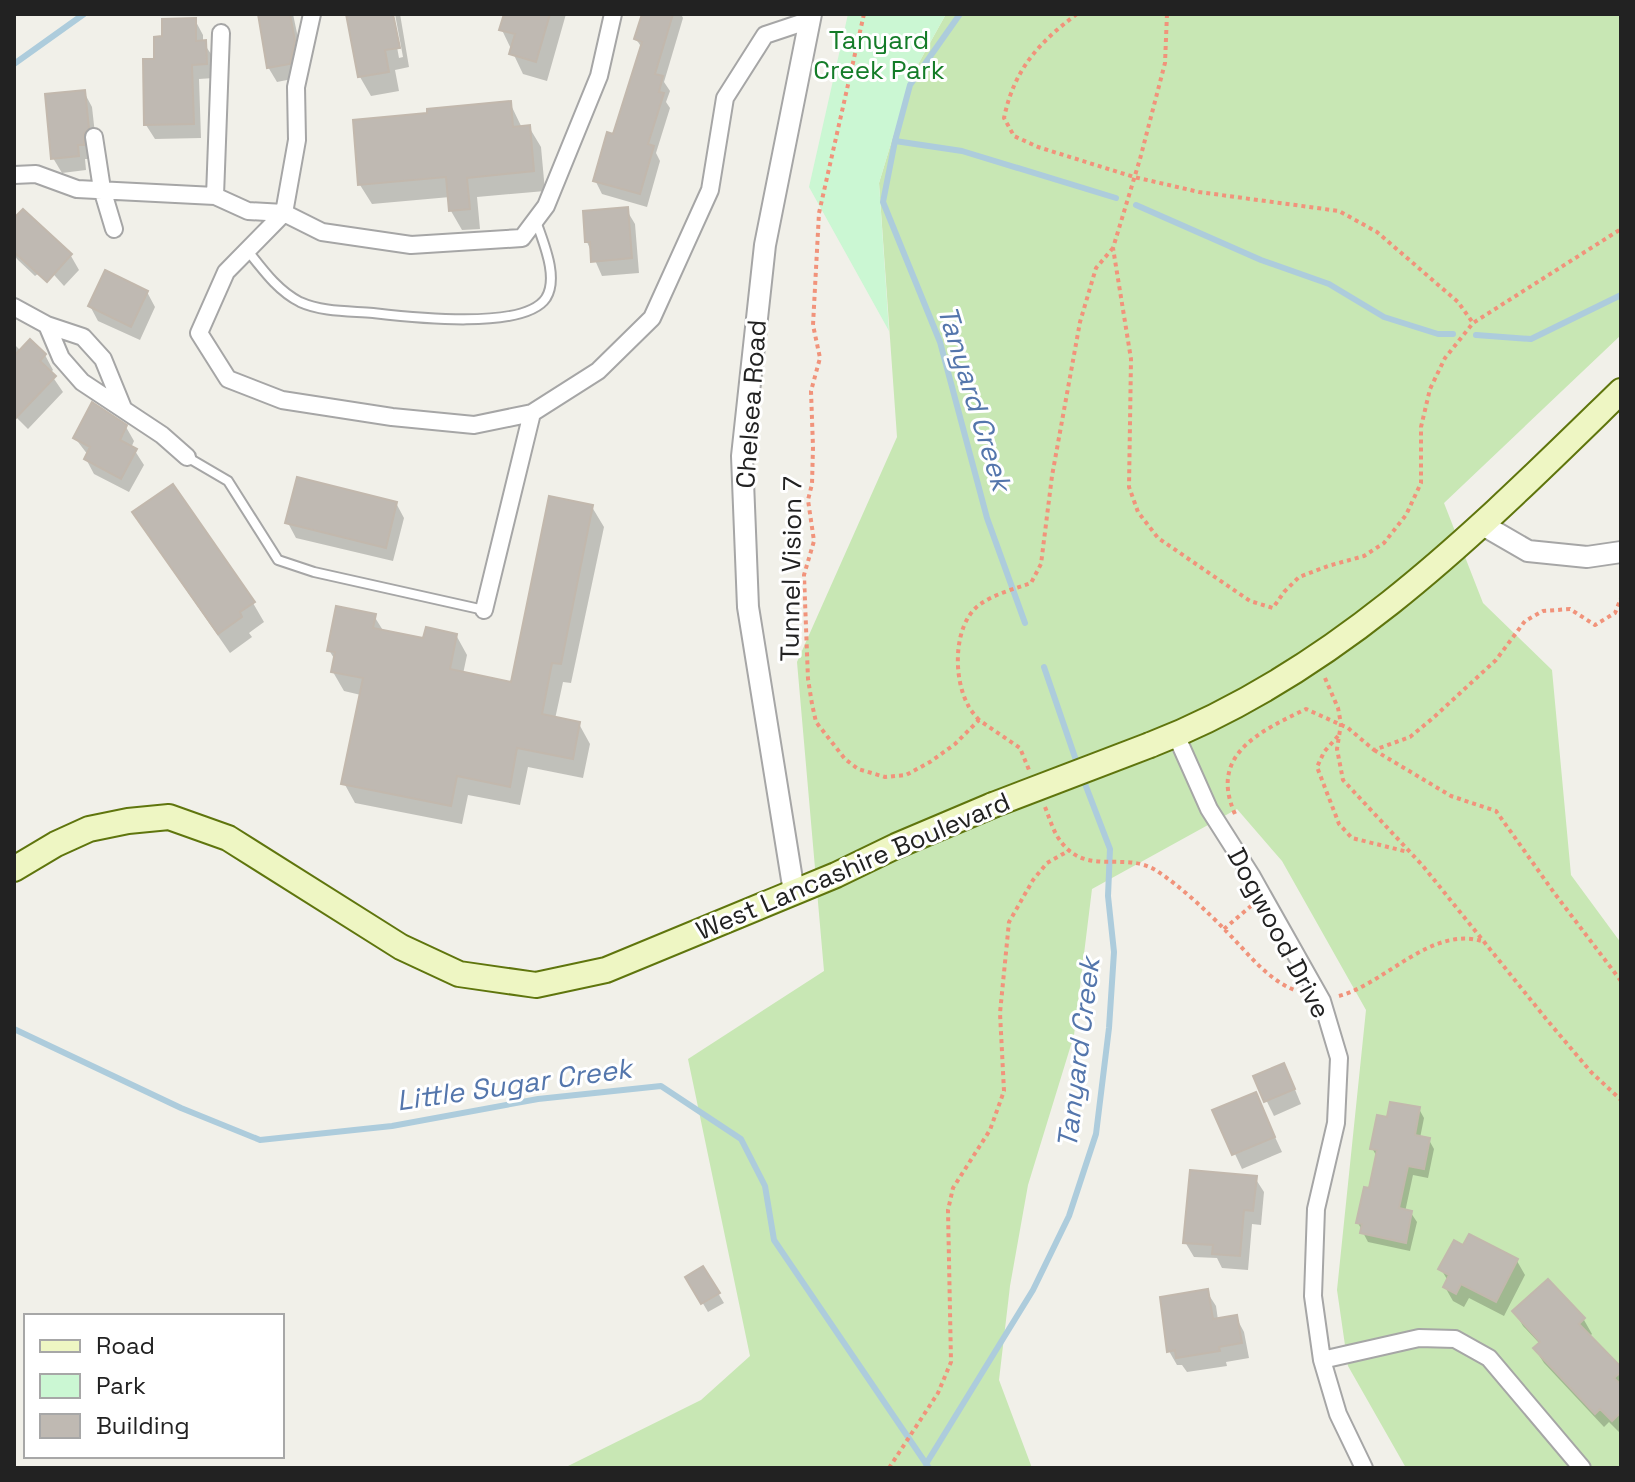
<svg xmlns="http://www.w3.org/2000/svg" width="1635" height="1482" font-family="'Space Grotesk',sans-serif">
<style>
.grass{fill:#c8e7b4}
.park{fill:#cbf7d3}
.shadow{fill:#0003}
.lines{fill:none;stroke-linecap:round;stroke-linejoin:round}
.stream{stroke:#adccdc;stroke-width:6}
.building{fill:#bfb9b2;stroke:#c2b8ad;stroke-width:2}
.service-casing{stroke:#a6a6a6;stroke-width:12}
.minor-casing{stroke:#a6a6a6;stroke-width:20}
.tertiary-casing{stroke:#a6a6a6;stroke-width:24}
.secondary-casing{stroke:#5f750d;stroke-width:28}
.path{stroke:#f1937b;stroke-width:4;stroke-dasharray:4 4;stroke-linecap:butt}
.service{stroke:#fff;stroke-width:8}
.minor{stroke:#fff;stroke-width:16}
.tertiary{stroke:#fff;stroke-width:20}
.secondary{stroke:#eef6c3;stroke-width:24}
.secondary-bridge-casing{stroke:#5f750d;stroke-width:28;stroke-linecap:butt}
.secondary-bridge{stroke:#eef6c3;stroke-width:24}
.labels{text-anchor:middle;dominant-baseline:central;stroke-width:6;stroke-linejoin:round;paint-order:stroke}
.park-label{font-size:26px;fill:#147c28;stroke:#fff}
.street-label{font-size:26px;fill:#222;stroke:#fff}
.water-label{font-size:28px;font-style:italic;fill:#5476ac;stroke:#fff}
</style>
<rect width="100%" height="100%" fill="#f1f0e9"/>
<path class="grass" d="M946,14h675v321l-177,168 39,100 69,67 19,205 50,68v525h-215l-58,-102 -11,-76 29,-280 -84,-149 -45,-52 -145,80 -18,146 -46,150 -18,101 -11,94 33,88h-468l137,-68 49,-44 -62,-297 136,-88 -27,-309 100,-225 -18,-254 32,-106z"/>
<path class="park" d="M848,14h98l-35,63 -32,106 10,148 -80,-144z"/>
<path class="shadow" d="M260,14h33l9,43 -5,21 -20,4 -9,-15z
M348,14h43l8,44 4,-1 -8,-43h5l9,53 -14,3 4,21 -28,5 -11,-19z
M506,14h60l-19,67 -24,-7 -21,-44z
M644,14h37l2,4 -19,64 6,9 -4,11 4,6 -14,45 4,8 -13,46 -45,-13 -7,-14 19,-44 28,-88 -6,-9z
M195,20l8,15v7l10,15 1,21 -15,1 2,59 -46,1 -9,-14 10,-64 8,-23z
M84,92l8,15 4,36 -5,16h-6l1,11 -24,3 -9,-15z
M510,103l12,25 7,-1 12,20 4,44 -68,6 3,32 -18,1 -11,-19 -1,-14 -78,7 -12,-19 -5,-63z
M626,209l9,15 4,49 -37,3 -15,-34z
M14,221l57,35 8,14 -15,16 -17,-19 -12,9 -18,-17 -3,-5z
M147,292l8,15 -15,33 -42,-19 -8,-15z
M14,344l7,7 24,4 8,15 -3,3 13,19 -35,37 -14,-14z
M126,427l8,14 -3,7 4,3 9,14 -15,27 -35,-18 -8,-15 2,-4 -13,-17z
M396,503l8,15 -11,43 -97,-23 -8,-15z
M592,507l12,20 -33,156 -8,-1 -8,37 24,5 11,20 -7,34 -55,-11 -8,38 -52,-10 -6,29 -107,-21 -11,-20 17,-88 -17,-4 -11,-19 2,-12 -6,-10 45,-34 10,16 41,9 31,-6 11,20 -4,19 49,10z
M146,532l107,71 11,19 -15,11 3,4 -22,16z
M1255,1077l36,3 10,24 -27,12z
M1255,1094l27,58 -40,17 -27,-58z
M1419,1109l5,9 -4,20 9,2 5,9 -6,29 -15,-3 -8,37 6,1 6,9 -7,29 -42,-9 -10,-19 12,-32 7,-34 -5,-9 17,-28z
M1255,1178l9,14 -3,33 -9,-1 -4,46 -26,-2 -5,-10 -23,-1 -9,-15z
M1464,1247l53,14 8,14 -21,41 -35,-18 -5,9 -11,-6 -8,-14 3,-6 -7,-12z
M703,1268l21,35 -16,9 -20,-34z
M1548,1282l36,38 8,14 -3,3 32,33v64l-12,-12 -5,5 -60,-64 -9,-14 5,-5 -17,-18 -8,-14z
M1207,1292l9,14 2,14 18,-3 8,15 5,26 -23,4 1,4 -40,6 -5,-7h-5l-8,-14z"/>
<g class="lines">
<path class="stream" d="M960,14l-50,71 -15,56 -12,61 57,140 47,176 38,105
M14,64l70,-50
M895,141l67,10 154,47
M1136,205l125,55 68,24 55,33 54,17h15
M1476,335l55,4 90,-44
M1044,667l34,99
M14,1029l167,79 79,32 132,-14 146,-27 123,-13 80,53 24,47 9,54 155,228
M926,1464l107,-174 36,-74 27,-82 13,-106 5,-76 -6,-56 2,-47 -28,-73"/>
</g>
<path class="building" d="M258,14h32l5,27 -5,23 -23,4z
M346,14h47l7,34 -15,2 4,22 -31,5z
M504,14h46l-14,48 -27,-8 6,-20 -16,-4z
M642,14h31l-18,60 8,2 -4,16 5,1 -16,51 6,2 -14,48 -47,-13 14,-49 6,2 29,-92 -8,-3z
M196,18v23l10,-1 1,24 -15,1 2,59 -50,1 -1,-66h11v-22l8,-1v-17z
M85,90l4,38 -5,6v11h-6l1,11 -28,3 -6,-65z
M511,101l2,26 17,-2 4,46 -67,7 3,31 -21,2 -3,-34 -88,8 -5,-65 74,-7v-4z
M628,207l4,51 -41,4 -1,-20h-5l-2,-31z
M23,209l49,45 -25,28 -33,-30v-34z
M105,270l43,21 -17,36 -43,-21z
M30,339l16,15 -6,7 16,15 -42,44v-64z
M92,402l35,23 -7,15 17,9 -16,30 -37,-20 6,-12 -17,-9z
M297,477l100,25 -11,46 -101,-25z
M173,484l82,118 -15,10 2,5 -24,17 -86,-122z
M549,496l44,9 -32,159 -9,-1 -10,51 38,8 -7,37 -56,-11 -7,39 -53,-11 -6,30 -110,-22 22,-106 -32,-6 4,-20 -8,-1 9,-45 40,8 -3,14 50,10 3,-11 31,7 -7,35 61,13z
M1284,1063l11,26 -31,13 -11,-26z
M1256,1092l19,45 -43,18 -20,-45z
M1390,1102l30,5 -5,28 15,3 -6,31 -16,-3 -9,42 13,3 -6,32 -46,-10 2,-9 -6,-1 8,-36 5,1 8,-38 -7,-1 7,-34 10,2z
M1190,1170l67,6 -4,35 -9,-1 -4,46 -28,-2 1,-9 -30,-2z
M1469,1234l49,25 -22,43 -35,-18 -5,10 -13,-7 6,-12 -11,-6 16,-29 9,5z
M703,1266l17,27 -19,11 -16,-27z
M1548,1279l37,39 -6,6 42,43v5l-7,6 7,7v27l-9,9 -12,-12 -5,5 -62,-66 7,-6 -28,-31z
M1208,1289l5,30 24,-4 5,28 -23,4 1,4 -44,7 -1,-8 -8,2 -7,-55z"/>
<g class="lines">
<g class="service-casing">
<path id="service" d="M248,251c15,19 30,40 52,51 22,10 49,9 73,11 35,4 151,18 173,-15 13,-21 -3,-56 -10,-77
M187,457l41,24 50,79 36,12 170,38"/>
</g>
<g class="minor-casing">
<path id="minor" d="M94,137l8,52 12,40
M14,175l22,-1 41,15 138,7 33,15 36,2 38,19 89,13 111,-7 24,-32 53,-130 14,-62
M215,196l6,-163
M284,213l-58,59 -27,61 29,46 54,21 110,17 82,8 58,-12 66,-42 54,-53 58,-128 15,-92 40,-63 45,-15
M284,213l13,-73 -1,-53 16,-73
M14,307l33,18 36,12 20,22 20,49
M47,325l14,33 21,24 80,53 25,22
M484,610l48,-197
M1176,735l33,74 42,66 71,126 17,57 -3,65 -20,86 -3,87 9,64 16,54 26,54
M1322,1360l97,-22 36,1 34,19 93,110"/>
</g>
<g class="tertiary-casing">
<path id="tertiary" d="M1483,525l45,26 59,6 34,-5
M794,892l-46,-285 -6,-151 23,-211 46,-231"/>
</g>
<g class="secondary-casing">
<path id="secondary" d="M1150,745c189,-73 329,-216 471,-354
M14,869l42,-25 33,-15 39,-8 41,-4 59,21 173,109 58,27 77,11 70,-15 230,-95 60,-29 97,-41"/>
</g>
<path class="path" d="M864,14l-45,199 -6,112 7,33 -9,33 2,56 -1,37 -4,16 6,41 -10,34 4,104 4,25 4,18 29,37 13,10 27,8 21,-2 24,-13 25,-18 24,-24 41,28 9,22
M1077,14c-39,29 -63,56 -73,104l10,18 24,11 96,30 65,15 140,19 38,21 81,70 15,21
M1167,14l-2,49 -25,96 -27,89 18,111 -2,128 9,25 20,26 92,63 23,7 11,-16 15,-15 29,-11 36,-10 20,-13 22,-28 15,-32v-56l9,-38 15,-31 28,-35 148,-94
M1325,678l13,30 3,16 -4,25 6,31 80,86 124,154 44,52 30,28
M979,720c-4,-5 -9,-10 -11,-15 -15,-27 -15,-80 11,-100 15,-11 35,-16 52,-22l10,-19 11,-88 28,-154 16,-54 17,-20
M1338,736l-14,16 -7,15 22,57 13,14 56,14
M1374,750l77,46 45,15 59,83 66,87
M1045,807c4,10 7,20 12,29 27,44 66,13 100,35 23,15 51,41 70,61 22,22 40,48 70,59
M1235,814c-27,-60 26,-83 71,-105l42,19 26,22 36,-13 23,-19 63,-58 29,-39 18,-10 27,-2 25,16 20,-12 6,-15
M1224,929l27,-23
M1339,996c48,-13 93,-72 146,-54
M889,1468l49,-75 13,-31 -3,-152 5,-22 37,-58 14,-39 -4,-78 9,-91 24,-42 14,-17 23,-13"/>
<use href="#service" class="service"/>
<use href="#minor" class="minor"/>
<use href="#tertiary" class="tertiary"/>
<use href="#secondary" class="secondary"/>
<g class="secondary-bridge-casing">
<path id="secondary-bridge" d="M993,805l157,-60"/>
</g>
<use href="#secondary-bridge" class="secondary-bridge"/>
</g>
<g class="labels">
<g class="park-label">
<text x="879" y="40">Tanyard<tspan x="879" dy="30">Creek Park</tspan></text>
</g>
<g class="street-label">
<text transform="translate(751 404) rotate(-86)">Chelsea Road</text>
<text transform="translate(791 569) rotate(-89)">Tunnel Vision 7</text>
<text transform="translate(853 866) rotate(-23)">West Lancashire Boulevard</text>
<text transform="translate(1279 933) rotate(62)">Dogwood Drive</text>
</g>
<g class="water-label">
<text transform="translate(975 398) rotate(73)">Tanyard Creek</text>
<text transform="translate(1078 1053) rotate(-83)">Tanyard Creek</text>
<text transform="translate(514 1084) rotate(-8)">Little Sugar Creek</text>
</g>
</g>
<rect width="1635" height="1482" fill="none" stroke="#222222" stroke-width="32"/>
<rect x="24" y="1314" width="260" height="144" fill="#ffffff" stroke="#a7a7a7" stroke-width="2"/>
<rect x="40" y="1340" width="40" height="12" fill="#eef6c3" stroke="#a7a7a7" stroke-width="2"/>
<text x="96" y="1354" font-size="24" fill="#222222">Road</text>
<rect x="40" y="1374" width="40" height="24" fill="#cbf7d3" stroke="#a7a7a7" stroke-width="2"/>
<text x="96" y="1394" font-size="24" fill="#222222">Park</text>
<rect x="40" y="1414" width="40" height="24" fill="#bfb9b2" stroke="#a7a7a7" stroke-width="2"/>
<text x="96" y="1434" font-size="24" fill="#222222">Building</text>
</svg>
